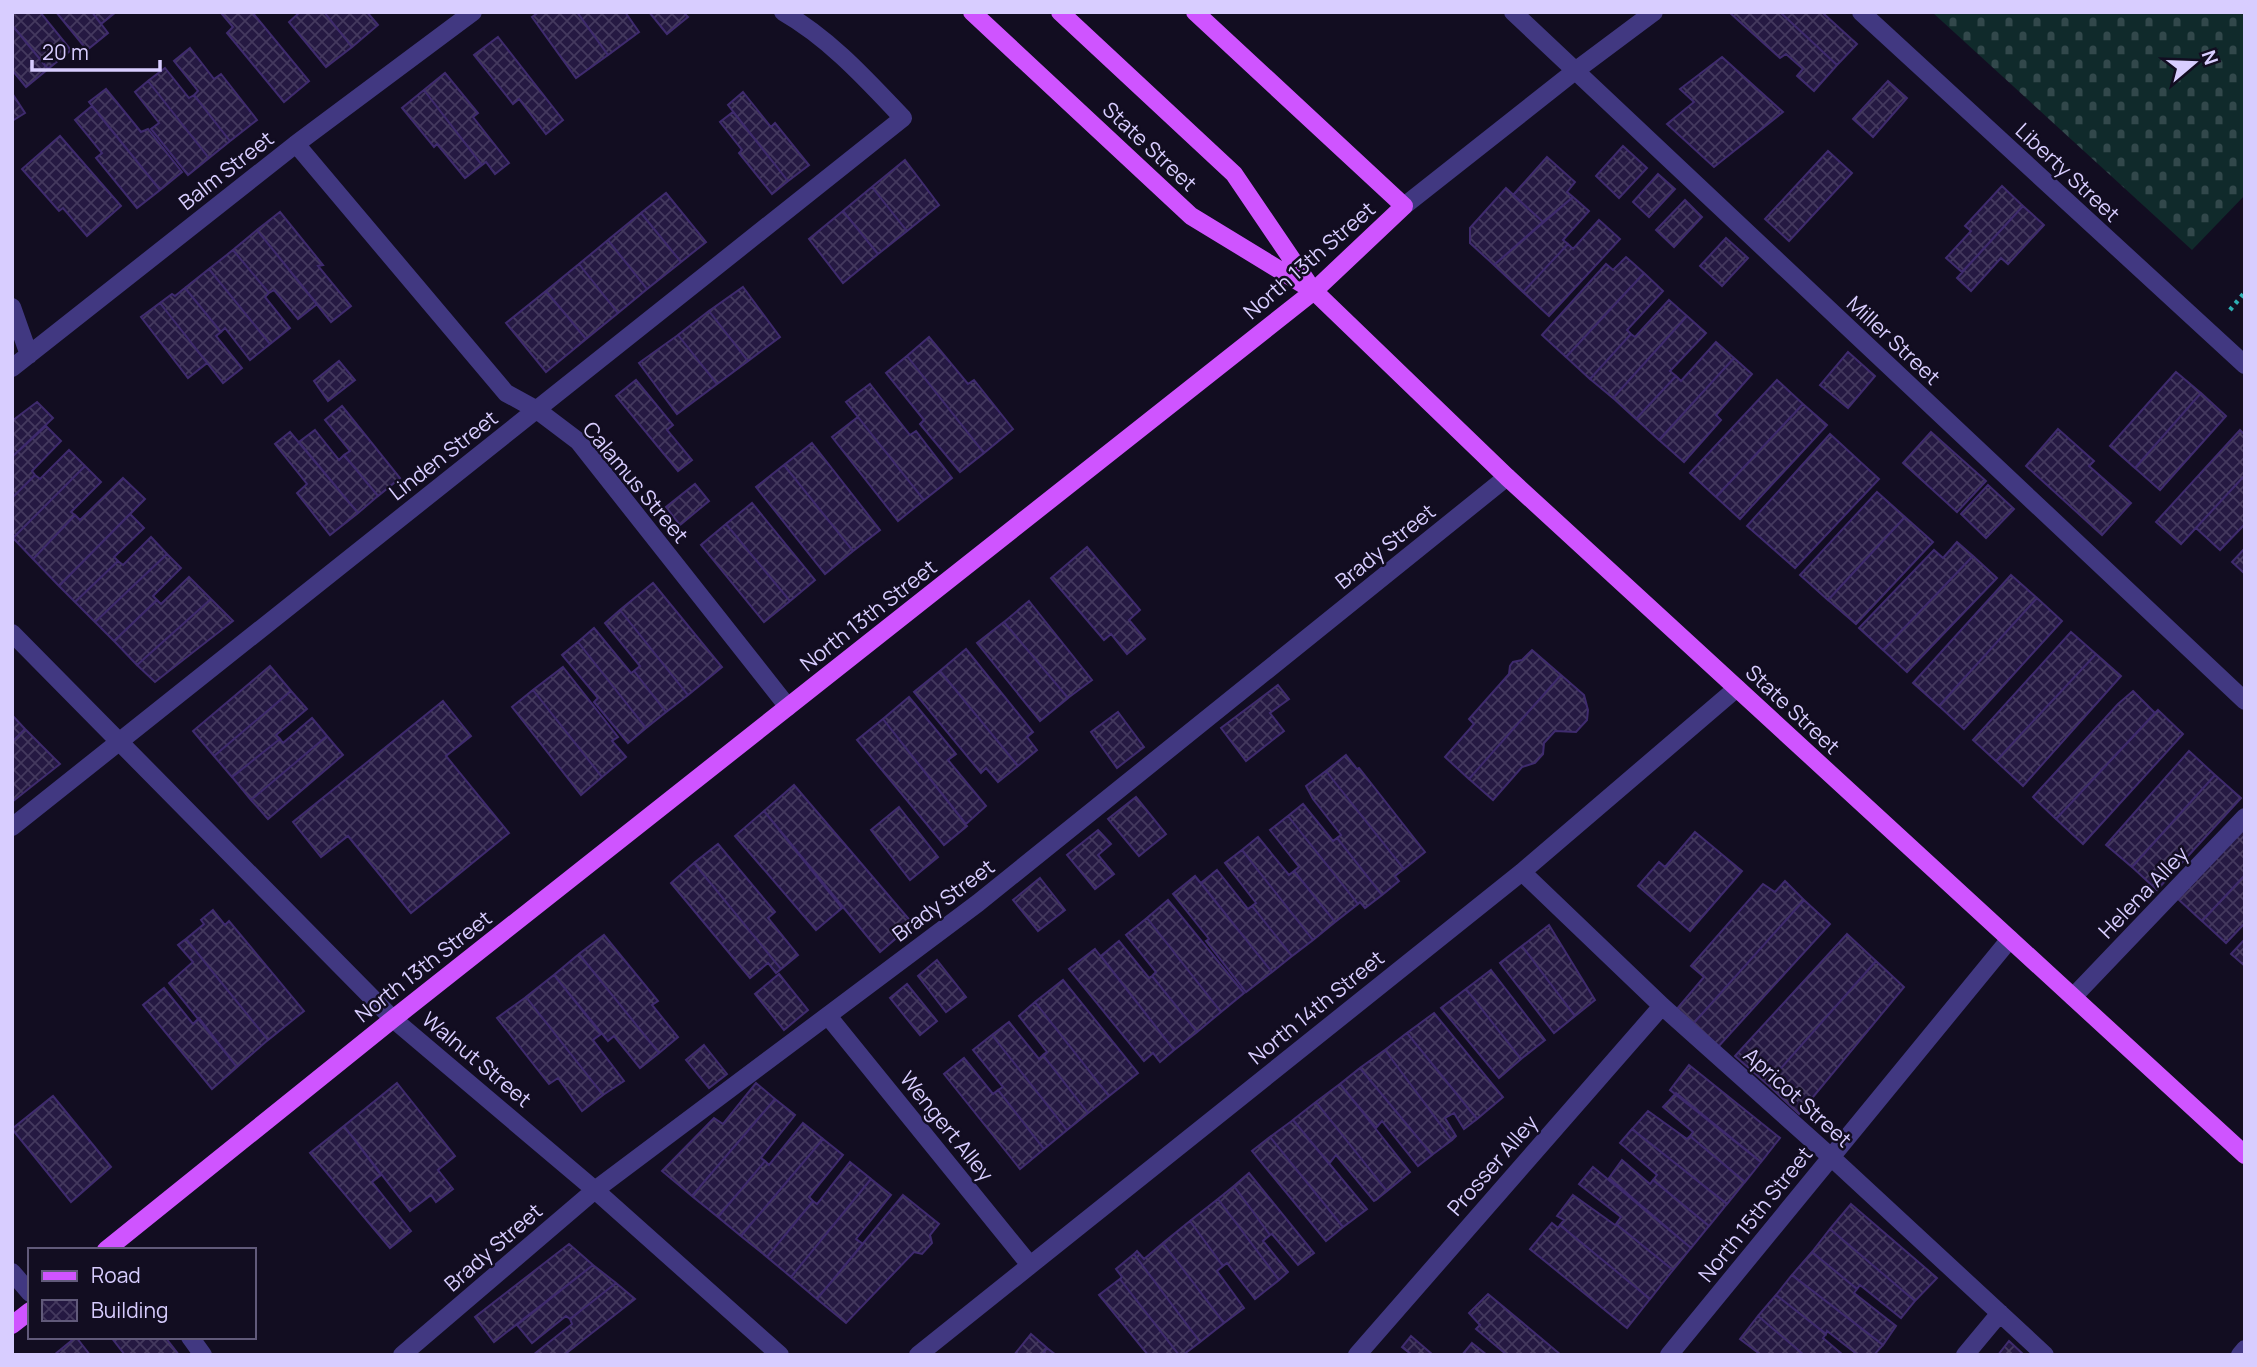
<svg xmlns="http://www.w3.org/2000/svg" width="2257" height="1367" font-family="Manrope,sans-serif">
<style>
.cemetery{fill:url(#cemetery-stones)}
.building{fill:url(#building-cross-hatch);stroke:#3f2b6e;stroke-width:2}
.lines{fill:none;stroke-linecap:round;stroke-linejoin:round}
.path{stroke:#2daeb3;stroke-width:4.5;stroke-dasharray:3.5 5;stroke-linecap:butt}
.minor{stroke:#413881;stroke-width:18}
.major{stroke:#cf54ff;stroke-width:18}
.labels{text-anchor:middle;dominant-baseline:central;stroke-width:5;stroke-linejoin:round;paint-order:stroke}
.street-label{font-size:21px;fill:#d8cdff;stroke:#120d21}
</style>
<defs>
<pattern id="cemetery-stones" width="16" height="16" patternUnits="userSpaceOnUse" patternTransform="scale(1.75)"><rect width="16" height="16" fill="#102a2b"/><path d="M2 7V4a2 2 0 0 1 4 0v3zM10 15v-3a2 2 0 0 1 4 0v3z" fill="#32484b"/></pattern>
<pattern id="building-cross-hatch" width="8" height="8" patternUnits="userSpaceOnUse" patternTransform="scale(1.75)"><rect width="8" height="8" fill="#251942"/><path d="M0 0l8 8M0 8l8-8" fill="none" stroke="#44395e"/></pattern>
</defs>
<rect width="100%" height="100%" fill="#120d21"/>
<path class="cemetery" d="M1932,12h313v183l-53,55z"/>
<path class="building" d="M12,12h28l31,38 -23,19 -36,-44z
M56,12h36l16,21 -21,17z
M92,12h24l-15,12z
M252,12l57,69 -25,21 -57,-69 6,-6 -12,-14z
M300,12h24l28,35 -26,20 -37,-45z
M324,12h43l11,13 -26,22z
M539,12h38l31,43 -32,23 -44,-61z
M577,12h48l14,20 -31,23z
M649,12h34l5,5 -21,17z
M1729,12h51l57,53 -23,26 -17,-15 6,-7 -17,-15 -6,4z
M1780,12h45l-1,2 33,30 -20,21z
M12,25l36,44 -22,18 -14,-17z
M498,37l65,83 -17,14 -27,-35 -6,5 -39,-49z
M190,48l24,31 7,-5 36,46 -27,21 -36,-46 4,-4 -24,-30z
M1722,57l61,55 -69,55 -47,-43 27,-22 -14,-13z
M165,68l24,30 5,-3 36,46 -21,17 -61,-77z
M445,73l33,40 -5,4 36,46 -14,11 -9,-12 -4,3 -58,-75z
M148,81l61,77 -21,17 -37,-46 8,-6 -24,-31z
M1888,81l19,17 -34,39 -20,-18z
M106,89l35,43 7,-3 34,43 -22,18 -71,-88z
M424,90l58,75 -17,13 -28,-34 -3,3 -32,-39z
M743,92l28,35 4,-4 34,42 -21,16 -60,-76z
M12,93l13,20 -13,8z
M92,106l68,84 -23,18 -41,-50 6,-5 -27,-33z
M733,112l55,69 -16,13 -33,-41 3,-3 -22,-28z
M60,136l61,70 -34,30 -24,-28 -4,3 -37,-42z
M1623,146l24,22 -28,30 -23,-22z
M1828,151l24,22 -63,68 -24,-22z
M1547,157l28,25 -8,10 6,5 -30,25 -30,-27z
M905,160l34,45 -32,26 -35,-44z
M1658,174l17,15 -26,28 -16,-15z
M2002,186l21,20 -61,66 -16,-14 25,-27 -6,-5z
M872,187l35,44 -29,23 -35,-43z
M1506,188l37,34 -49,43 -24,-22v-15z
M666,193l40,49 -25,20 -40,-49z
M1573,197l16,14 -26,29 5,4 -45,48 -29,-27z
M1685,200l17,17 -28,30 -18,-17z
M2023,206l21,19 -36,39 -7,-6 -30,33 -14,-13z
M843,211l35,43 -35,29 -34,-44z
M280,212l43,53 -5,1 33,40 -20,16 -74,-92z
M641,213l40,49 -34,27 -39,-49z
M1599,220l21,19 -71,77 -26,-24 45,-48 5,5z
M257,230l60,74 -19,15 -24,-29 -5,3 -36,-43z
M1726,238l22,20 -26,28 -22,-20z
M608,240l39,49 -29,24 -39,-49z
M233,250l36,43 -4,4 25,31 -20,16 -61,-75z
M1626,257l18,16 -78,84 -24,-22 64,-71 7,6z
M579,264l39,49 -32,26 -40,-48z
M209,269l61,75 -20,16 -25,-32 -4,4 -36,-44z
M1644,273l19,18 -36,39 4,4 -41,45 -24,-22z
M743,287l37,50 -32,24 -39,-50z
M185,288l36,44 -5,4 26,32 -19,15 -63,-80 12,-9 3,2z
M546,291l40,48 -40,33 -40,-49z
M1669,300l18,16 -74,82 -23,-19 41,-45 4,3z
M160,303l47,60 -19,15 -47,-61z
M709,311l39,50 -31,23 -39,-49z
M1687,316l19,17 -36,38 6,5 -40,43 -23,-21z
M678,335l39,49 -40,30 -38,-51z
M929,337l39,47 6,-4 39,49 -29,24 -77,-97z
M1716,342l18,16 -75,82 -23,-21 40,-43 5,5z
M1848,352l27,24 -27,32 -28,-23z
M907,356l77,97 -24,19 -40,-48 4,-4 -38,-47z
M1734,358l18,16 -36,41 5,5 -37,42 -25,-22z
M339,361l16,19 -27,21 -14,-20z
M2176,372l25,21 -66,75 -25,-22z
M636,380l37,45 -6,5 25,30 -14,11 -62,-75z
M1777,380l26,24 -87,93 -26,-24z
M870,384l40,51 6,-4 36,47 -28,22 -78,-98z
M2201,393l25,23 -66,74 -25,-22z
M37,402l16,16 -41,39v-36z
M1803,404l24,21 -87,94 -24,-22z
M342,406l58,72 -22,18 -34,-41 6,-4 -25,-31z
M858,417l66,83 -26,21 -66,-84z
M46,426l15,15 -29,30 3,4 -23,23v-41z
M2058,429l36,32 -5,5 42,37 -29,32 -76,-69z
M315,430l24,30 5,-5 34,41 -20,17 -59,-71z
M2240,430l5,5v40l-64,69 -25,-22z
M290,432l68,81 -28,22 -33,-42 10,-9 -32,-40z
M1931,432l55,49 -29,31 -54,-49z
M1830,434l49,45 -84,89 -48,-42z
M812,443l68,87 -27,21 -69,-86z
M69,450l16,16 -72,72 -1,-40 23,-23 5,4z
M784,465l69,86 -28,23 -69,-87z
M85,466l16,16 -30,30 4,3 -42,44 -20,-21z
M2245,475v49l-25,26 -24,-22z
M123,478l22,21 -86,87 -26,-27 42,-44 5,5z
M695,484l14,17 -29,24 -14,-18z
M1988,485l26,24 -28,29 -25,-24z
M1877,492l28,25 -77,83 -28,-25z
M752,503l63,77 -25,21 -64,-77z
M130,514l14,14 -30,29 4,4 -43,41 -16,-16z
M1905,517l28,25 -77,82 -28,-24z
M726,524l64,77 -26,21 -63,-77z
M151,537l16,17 -72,68 -20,-20 43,-41 5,4z
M1957,542l16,14 -90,94 -24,-22 75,-78 9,8z
M1087,547l53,63 -11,10 16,19 -18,15 -16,-20 -7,6 -53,-62z
M2245,548v26l-13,-12z
M167,554l14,14 -28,28 4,4 -43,41 -19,-19z
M1973,556l24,22 -90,94 -24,-22z
M2011,575l26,23 -98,108 -26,-23z
M189,577l22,22 -74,66 -23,-24 43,-41 4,4z
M653,583l69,84 -34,28 -68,-85z
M2037,598l25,23 -98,108 -25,-23z
M211,599l22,22 -78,61 -18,-17z
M1029,601l63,79 -24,18 -64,-76z
M620,610l68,85 -22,17 -32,-41 6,-5 -35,-43z
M1004,622l64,76 -28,23 -63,-78z
M594,628l37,45 3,-2 32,41 -20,16 -68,-86z
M2071,632l25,22 -100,107 -23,-21z
M578,642l68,86 -18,15 -34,-41 4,-4 -36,-43z
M966,649l67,83 -6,5 10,13 -19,16 -78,-95z
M1532,650l29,25 -92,104 -24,-22 29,-33 -5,-5 40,-45 1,-8 3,-4 9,-2z
M2096,654l25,22 -98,110 -27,-25z
M270,666l21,25 -77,65 -21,-25z
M563,667l55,70 -6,4 14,16 -24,20 -69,-87z
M940,671l78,95 -20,16 -12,-14 -5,5 -67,-81z
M1561,675l23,20 4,15 -1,10 -11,12 -21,-1 -11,12 -1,11 -8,9 -13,4 -29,33 -24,-21z
M1278,685l11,14 -19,14 14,18 -38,30 -25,-33z
M533,690l69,87 -21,18 -69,-88z
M291,691l16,18 -31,26 4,4 -48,38 -18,-21z
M2133,691l22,22 -99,106 -23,-22 85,-93z
M909,697l47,57 -8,6 38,46 -20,18 -83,-105z
M443,701l28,35 -25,20 63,77 -98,80 -63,-77 -27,21 -28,-35z
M2158,710l25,24 -100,110 -27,-25z
M1118,712l26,35 -27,21 -26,-36z
M12,715l13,14 -13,13z
M312,718l15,18 -76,64 -19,-23 48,-38 3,4z
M883,719l84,107 -23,19 -87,-105z
M25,729l35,35 -48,38v-60z
M327,736l16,19 -75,64 -17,-19z
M2189,751l26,24 -83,92 -26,-22z
M1346,755l11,14 2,-1 66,84 -21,17 -78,-98z
M1326,771l78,98 -9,7 4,5 -17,14 -45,-57 4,-3 -28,-36 -7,-13z
M2215,775l26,23 -84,92 -25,-23z
M794,785l119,139 -33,28 -116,-141z
M1136,797l30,37 -27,22 -31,-37z
M1303,804l30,37 4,-3 45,57 -17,13 -5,-6 -2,2 -70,-88z
M899,807l39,50 -28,23 -39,-50z
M764,811l78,97 -26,22 -81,-94z
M1288,816l70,88 -23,18 -41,-51 5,-4 -29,-37z
M2245,826v49l-43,46 -24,-22z
M1098,830l13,14 -13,11 16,19 -19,15 -28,-34z
M1695,832l47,39 -52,60 -52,-45 21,-24 6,5z
M1258,837l31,38 5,-4 41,51 -22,18 -71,-90z
M718,844l57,68 -7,6 30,37 -17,14 -87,-106z
M1242,850l71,90 -21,16 -40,-50 4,-3 -31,-40z
M694,863l87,106 -5,4 -8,-10 -18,15 -79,-95z
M1217,870l31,39 4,-3 40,50 -20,16 -71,-89z
M2245,875v48l-19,20 -24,-22z
M1195,876l77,96 -26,20 -40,-51 3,-2 -36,-45z
M1040,878l25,32 -27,21 -25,-31z
M1785,881l19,19 -112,125 -16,-15 28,-33 -13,-11 72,-82 12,8z
M1168,900l76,93 -23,19 -74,-94z
M1804,900l26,24 -113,124 -25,-23z
M213,910l12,15 4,-4 75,90 -36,29 -82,-101 18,-15 -3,-4z
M1147,918l74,94 -24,20 -45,-56 4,-4 -30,-37z
M1549,925l46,75 -20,16 -53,-70z
M1847,934l29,27 -109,123 -32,-28z
M604,935l54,66 -6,4 26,32 -19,16 -80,-99z
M186,939l82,101 -31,27 -68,-84 24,-21 -15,-17z
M2245,939v27l-14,-12z
M1119,941l30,37 3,-2 45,56 -23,18 -73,-94z
M1522,946l53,70 -21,17 -54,-70z
M1095,949l79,101 -14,12 -7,-9 -9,8 -75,-92z
M579,954l80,99 -19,15 -26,-32 -6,5 -54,-66z
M937,960l29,37 -20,15 -28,-36z
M1876,961l28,26 -105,127 -32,-30z
M1491,970l54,70 -24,19 -55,-70z
M779,974l29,36 -24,20 -29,-36z
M554,975l47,59 -8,6 31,41 -21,14 -77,-98z
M1063,980l75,93 -29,23 -74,-94z
M907,984l30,37 -17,14 -30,-37z
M164,988l29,36 6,-6 38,49 -25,22 -69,-84z
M1466,989l55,70 -22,19 -58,-70z
M526,997l77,98 -21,16 -24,-33 -9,6 -52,-66z
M1035,1002l74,94 -21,17 -45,-58 4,-3 -28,-36z
M1434,1013l69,84 -26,22 -70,-86z
M1009,1022l30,37 4,-4 45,58 -21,17 -75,-95z
M1407,1033l70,86 -13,10 -10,-16 -9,5 11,18 -4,4 -67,-90z
M992,1035l75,95 -23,19 -46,-59 5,-3 -30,-37z
M704,1045l23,29 -18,14 -23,-28z
M1385,1050l67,90 -20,15 -72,-87z
M964,1058l29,36 5,-4 46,59 -24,20 -76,-95z
M1689,1065l91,73 -19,24 -91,-72z
M1360,1068l72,87 -14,11 -36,-45 -6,7 -36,-44z
M397,1083l58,73 -17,14 15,19 -17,13 -5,-7 -21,16 -66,-85z
M756,1083l19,16 -83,97 -30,-25 52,-53 9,6z
M1340,1084l70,88 -23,19 -71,-89z
M1676,1093l85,69 -16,20 -55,-46 3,-4 -30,-25z
M53,1096l58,71 -40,35 -59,-73z
M775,1099l20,16 -34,43 4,3 -47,56 -26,-21z
M1316,1102l71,89 -11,9 -2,1 -38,-46 -7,9 -36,-44z
M1648,1111l39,28 3,-3 55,46 -18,22 -95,-75z
M1293,1120l74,89 -24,18 -73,-90z
M803,1123l20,16 -82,97 -23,-19 47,-56 4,4z
M344,1126l37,49 -9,7 39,49 -21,17 -80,-95z
M1632,1129l95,75 -18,22 -56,-46 4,-5 -37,-32z
M1270,1137l73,90 -17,14 -74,-90z
M823,1139l20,16 -34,42 4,4 -46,56 -26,-21z
M1622,1160l28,24 3,-4 56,46 -18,22 -82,-70z
M850,1162l21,17 -80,98 -24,-20 46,-56 4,3z
M1593,1167l98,81 -18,22 -57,-46 5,-7 -42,-33z
M1249,1173l65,80 -16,12 -26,-31 -2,1 -36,-49z
M871,1179l20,16 -35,44 7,5 -46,55 -26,-22z
M1234,1186l36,49 -7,6 25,31 -9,8 -61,-81z
M903,1195l36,29 -9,11 2,8 -10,11 -8,-2 -68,71 -29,-24z
M1573,1195l42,30 1,-1 57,46 -23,29 -90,-74 4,-5 -7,-4z
M1218,1199l61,81 -24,19 -28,-36 -4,3 -33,-45z
M1851,1204l86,74 -22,23 -85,-72z
M1190,1221l33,45 -6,5 27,37 -20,15 -61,-80z
M1552,1223l6,5 2,-3 90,74 -23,29 -97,-79z
M1830,1229l85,72 -14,17 -41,-33 -3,4 -45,-37z
M1163,1243l61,80 -24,19 -66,-88 3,-3 7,8z
M569,1244l24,21 -99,77 -19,-25z
M1812,1252l45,37 -3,4 42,33 -13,19 -91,-70z
M1134,1254l66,88 -17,13h-4l-59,-76 2,-2 -6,-8z
M593,1265l23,18 -46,36 -4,-3 -34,27 -15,-18z
M1792,1275l91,70 -9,10h-16l-31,-24 -1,3 -50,-39z
M1120,1279l59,76h-31l-49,-60z
M616,1283l19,16 -71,56h-31l39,-31 -2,-5z
M1488,1294l42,35 31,26h-54l-31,-26 4,-4 -11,-12z
M1776,1295l50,39 -3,4 20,17h-39l-46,-39z
M1758,1316l46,39h-43l-21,-16z
M1031,1334l16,14 -5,7h-28z
M1411,1336l22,19h-21l-10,-8z
M76,1337l14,18h-36z
M111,1337h54l14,18h-54z
M2009,1341l15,14h-26z
M1472,1343l15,12h-25z
M1047,1348l9,7h-14z"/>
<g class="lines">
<path class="path" d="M2230,310l15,-18"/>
<path class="minor" d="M1513,12l732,689
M1861,12l384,353
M296,144l210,249 31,17 41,31 210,266
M1404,206l171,-135 79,-59
M12,307l17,48
M12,368l284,-224 177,-132
M12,633l381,386 202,171 185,165
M12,827l891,-709c-37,-39 -73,-79 -120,-106
M1522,872l140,134 169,151 214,198
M2073,997l172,-180
M828,1016l202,249
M12,1272l18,21
M190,1337l13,18
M402,1355l193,-165 383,-287 529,-426
M918,1355l604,-483 215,-184
M1357,1355l305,-349
M1669,1355l341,-416
M1965,1355l35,-42
M2240,1355l5,-6"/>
<path class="major" d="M972,12l219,204 123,75 193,186 738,678
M1060,12l174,162 76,112
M106,1250l287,-231 921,-728 90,-85 -209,-194
M12,1325l18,-14"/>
</g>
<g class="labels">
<g class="street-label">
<text transform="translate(1150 146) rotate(43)">State Street</text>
<text transform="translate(226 170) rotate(-38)">Balm Street</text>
<text transform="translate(2068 172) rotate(43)">Liberty Street</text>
<text transform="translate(1309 260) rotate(-41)">North 13th Street</text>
<text transform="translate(1894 340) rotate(43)">Miller Street</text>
<text transform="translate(443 455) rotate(-38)">Linden Street</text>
<text transform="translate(636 482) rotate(50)">Calamus Street</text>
<text transform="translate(1385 546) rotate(-39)">Brady Street</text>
<text transform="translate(868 615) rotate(-38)">North 13th Street</text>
<text transform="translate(1793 709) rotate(43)">State Street</text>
<text transform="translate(2143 892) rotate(-46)">Helena Alley</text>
<text transform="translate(943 900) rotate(-37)">Brady Street</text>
<text transform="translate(423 966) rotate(-38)">North 13th Street</text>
<text transform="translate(1316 1007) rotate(-39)">North 14th Street</text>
<text transform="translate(477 1059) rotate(40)">Walnut Street</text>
<text transform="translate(1798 1097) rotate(42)">Apricot Street</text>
<text transform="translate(947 1126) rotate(51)">Wengert Alley</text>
<text transform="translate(1492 1165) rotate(-49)">Prosser Alley</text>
<text transform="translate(1755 1214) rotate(-51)">North 15th Street</text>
<text transform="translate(493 1247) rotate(-41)">Brady Street</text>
</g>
</g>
<rect width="2257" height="1367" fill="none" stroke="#d8cdff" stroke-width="28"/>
<rect x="28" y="1248" width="228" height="91" fill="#120d21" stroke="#615a7a" stroke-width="2"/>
<rect x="42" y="1271" width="35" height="10" fill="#cf54ff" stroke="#615a7a" stroke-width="2"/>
<text x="91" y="1283" font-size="21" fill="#d8cdff">Road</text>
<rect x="42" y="1300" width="35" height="21" fill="url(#building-cross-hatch)" stroke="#615a7a" stroke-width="2"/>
<text x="91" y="1318" font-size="21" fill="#d8cdff">Building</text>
<g transform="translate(2194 63) rotate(71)" stroke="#120d21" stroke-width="5" paint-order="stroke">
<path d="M0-5L12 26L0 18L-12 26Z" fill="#d8cdff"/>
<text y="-10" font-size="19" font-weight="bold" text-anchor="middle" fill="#d8cdff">N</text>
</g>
<path d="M32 60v10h128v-10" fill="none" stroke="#d8cdff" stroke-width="3.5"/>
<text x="42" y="60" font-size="21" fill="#d8cdff" stroke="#120d21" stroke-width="5" paint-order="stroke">20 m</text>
</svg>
